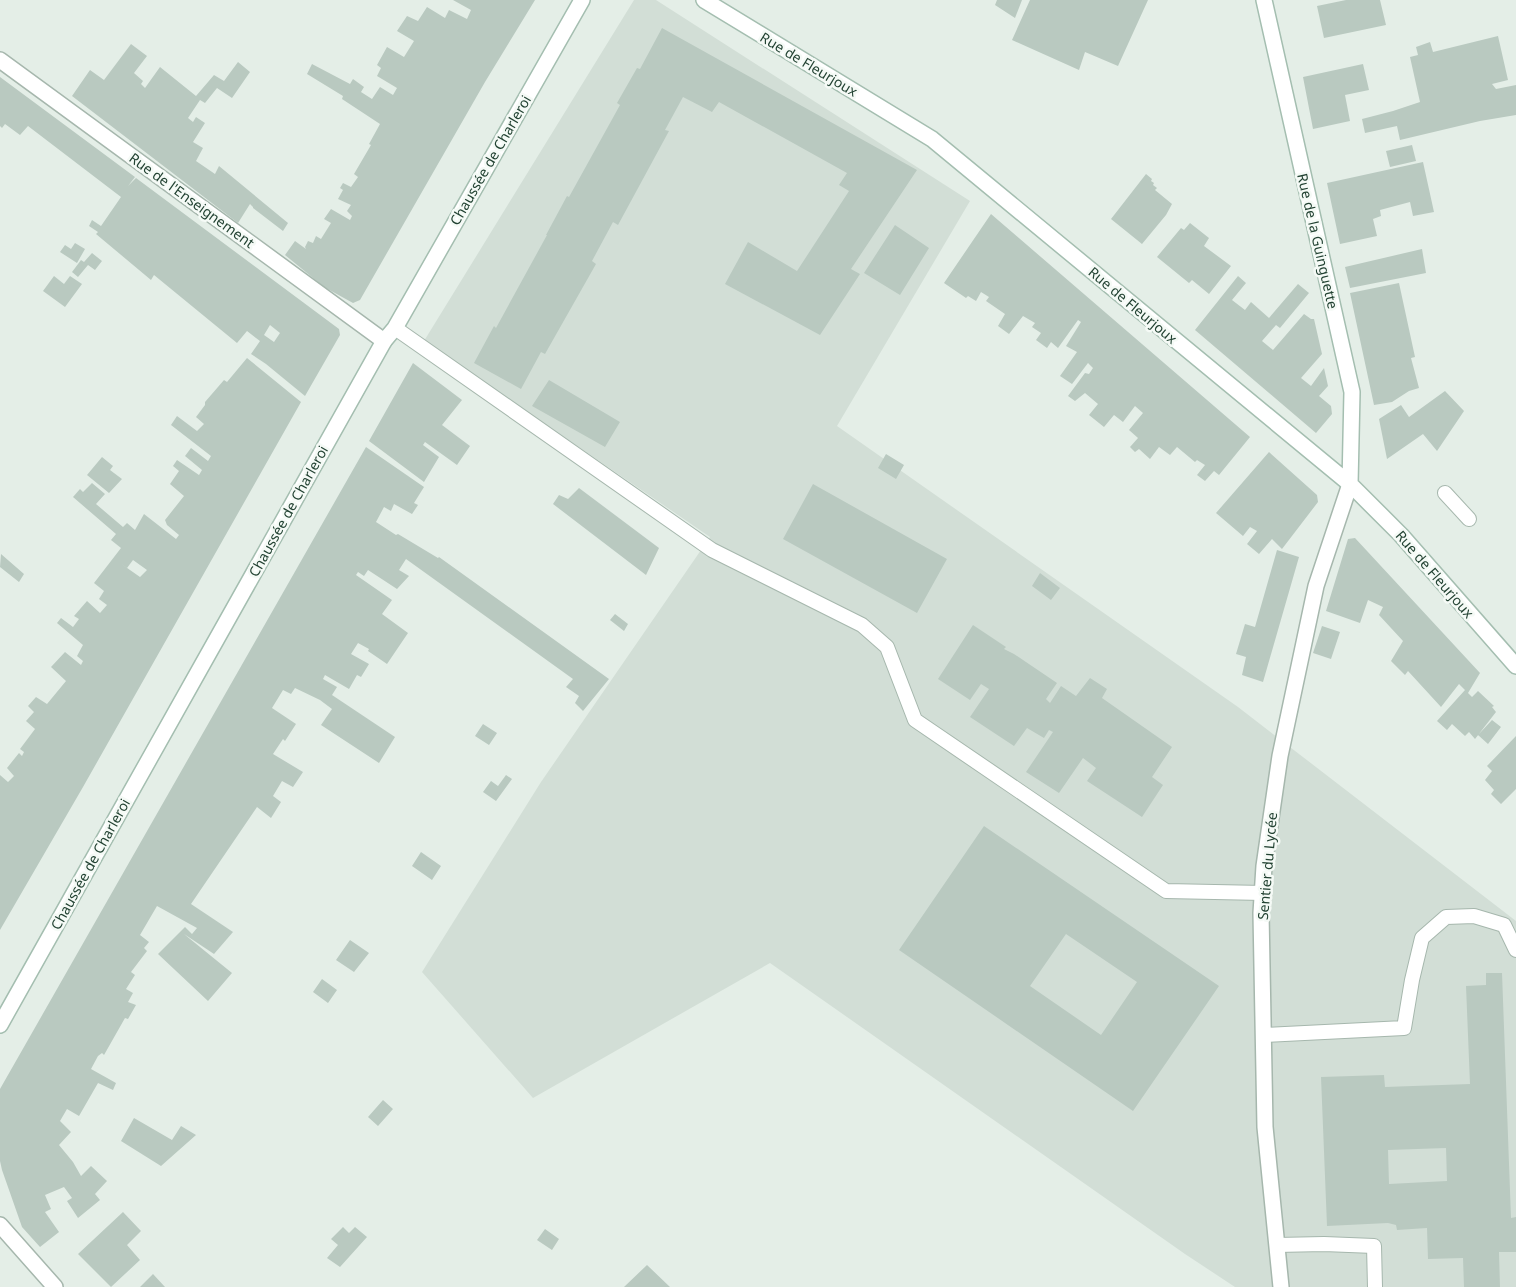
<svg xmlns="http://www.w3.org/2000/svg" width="1516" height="1287" font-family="'Noto Sans',sans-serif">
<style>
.built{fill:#d2ded6}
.building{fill:#b9c9c0;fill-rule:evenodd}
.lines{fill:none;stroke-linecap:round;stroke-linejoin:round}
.lane-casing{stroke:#a6b7ad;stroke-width:16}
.street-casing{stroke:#a6b7ad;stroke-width:18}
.secondary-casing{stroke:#a4beb0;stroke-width:18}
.lane{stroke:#fff;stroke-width:14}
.street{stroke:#fff;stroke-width:15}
.secondary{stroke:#fff;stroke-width:15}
.labels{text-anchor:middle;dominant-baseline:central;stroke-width:5;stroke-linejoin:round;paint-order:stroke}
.street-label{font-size:14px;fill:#224232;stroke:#f5faf6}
</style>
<rect width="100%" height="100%" fill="#e4eee7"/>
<path class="built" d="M634,0h22l314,201 -133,225 401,281 278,214v366h-281l-50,-33 -415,-291 -237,135 -111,-126 119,-190 169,-245 -286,-196z"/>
<path class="building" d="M453,0h82l-50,82 -125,218 -7,3 -29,-16 -39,-32 10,-14 11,8 -1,-2 3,-6 5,2 3,-7 5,3 10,-16 -7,-4 7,-10 19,11 2,-4 -5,-5 4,-6 -13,-6 5,-9 -3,-2 3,-5 8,4 7,-10 -4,-3 17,-29 -2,-1 11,-20 -38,-25 1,-3 -36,-22 5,-10 38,20 3,-5 11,8 -3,5 11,7 8,-12 13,8 4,-7 -20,-12 4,-8 -4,-3 10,-18 17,10 10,-16 -17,-10 10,-15 11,5 9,-14 18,11 4,-8 18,9 4,-9z
M997,0h25l-7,18 -20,-13z
M1030,0h118l-30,66 -33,-14 -6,18 -67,-30z
M1346,0h34l6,25 -62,13 -7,-32z
M662,28l255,142 -66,99 9,5 -40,61 -95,-51 23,-42 49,29 52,-80 -10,-6 8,-12 -128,-71 -7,10 -29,-15 -18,33 4,1 -51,94 -5,-3 -21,39 4,3 -51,90 -4,-2 -20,37 -47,-26 20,-37 2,2 51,-93h-1l21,-39 2,1 51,-92 -3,-2 20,-35 3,1z
M1498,36l10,44 -16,4 4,5 20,-4v30l-36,6 -80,19 -3,-14 -32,7 -3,-14 31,-8 27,-9 -10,-45 8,-2 -2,-8 14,-5 3,10z
M131,44l16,12 -13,17 9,8 -2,3 4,4 15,-21 36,29 18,-21 10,6 14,-19 12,10 -18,26 -15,-10 -12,15 -5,-3 -12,18 5,4 3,-5 9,6 -12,19 10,6 -7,13 19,13 4,-8 69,57 -5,8 -30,-23v-1l-3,-3 -12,19 -166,-127 18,-26 14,10z
M1363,64l6,26 -24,5 5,26 -37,8 -10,-52z
M0,77l135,100 -7,9 8,-8 203,151 1,6 -35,61 -39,-32 -15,-10 9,-13 -13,-10 -10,12 -83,-68 -3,5 -55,-46 2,-2 -9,-6 3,-6 9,6 20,-29 -93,-71 -8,9 -15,-11 -3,4 -2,-2zM270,325l10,8 -6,9 -10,-7z
M1412,145l4,16 -26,6 -4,-16z
M1423,162l11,50 -21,4 -3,-14 -30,8 1,6 -8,3 4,17 -37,8 -13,-61z
M1146,174l6,5 -1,2 3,2 -1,2 4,3 -2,2 17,14 -6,11 -24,29 -31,-25z
M991,214l259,223 -31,38 -5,-4 -9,10 -8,-6 8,-10 -8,-5 -2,2 -18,-15 -7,8 -11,-8 -9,12 -11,-10 -4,3 -5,-5 8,-9 -9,-8 14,-17 -8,-7 -12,16 -9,-7 -10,12 -15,-12 9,-11 -13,-11 -10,8 -7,-5 17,-23 4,1 4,-6 -5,-5 -16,21 -12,-8 17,-24 -11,-6 15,-24 -3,-2 -20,28 -7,-6 -4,6 -11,-8 5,-7 -9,-6 3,-4 -12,-7 -14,18 -11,-8 7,-12 -19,-13 3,-4 -8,-5 -5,9 -8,-5 -2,2 -22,-15z
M1190,223l19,15 -5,8 27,20 -22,28 -17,-14 -3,3 -32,-26 24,-29 3,2z
M895,225l34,23 -29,47 -36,-22z
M75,243l10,6 -8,14 -17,-11 5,-7 6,4z
M1422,249l4,24 -76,15 -5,-21z
M92,253l10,8 -7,9 -7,-5 -10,12 -6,-5 9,-12 3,2z
M54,276l10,8 6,-8 12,8 -17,23 -22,-16z
M1238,276l8,7 -14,17 13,10 6,-8 18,16 29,-34 11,9 -29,35 -4,-3 -14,16 11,9 31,-36 7,5h3l8,35 -21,24 10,8 13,-18 4,18 -9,10 12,10 1,8 -16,19 -121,-103z
M1399,283l16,74 -4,1 8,30 -10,3 -17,11 -18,3 -24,-112z
M247,358l54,44 -218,385 -83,143v-155l8,7 6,-6 -7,-8 12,-15 3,3 2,-4 -4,-3 15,-20 -9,-8 8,-9 -6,-6 8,-9 11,7 19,-23 -15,-14 14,-15 16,13 2,-4 -6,-5 6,-11 -26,-22 4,-5 12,9 6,-8 -5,-3 13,-15 13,12 7,-8 -8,-6 5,-8 -10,-8 27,-35 -10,-8 5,-6 -43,-37 7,-8 3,3 9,-9 13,11 -9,10 27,23 4,-4 8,7 9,-16 32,25 3,-4 -12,-10 -2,-5 19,-24 -14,-12 9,-13 -6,-5 4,-6 22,15 3,-5 -17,-14 6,-8 17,13 3,-5 -40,-31 6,-9 20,15 7,-7 -8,-7 9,-12v-3l19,-22 3,2zM133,560l14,10 -7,7 -20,-14 7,5z
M413,363l49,37 -20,25 28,21 -13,19 -32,-23 -2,3 16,12 -15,25 -55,-41z
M549,380l71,42 -15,25 -73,-41z
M1445,391l19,20 -27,40 -14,-17 -36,25 -8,-40 22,-14 8,12z
M366,447l58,40 -10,16 4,2 -6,9 -18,-10 -3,7 -7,-4 -8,15 20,13 2,-1 40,24 1,-1 170,122 -26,32 -8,-8 4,-7 -13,-9 7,-8 -167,-120 -7,11 10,6 -12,13 -29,-19 -4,6 -6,-4 -2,3 36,25 -10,14 26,19 -21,31 -19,-13 1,-2 -11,-6 -7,11 18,10 -8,13 -4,-2 -8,14 -24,-14 -2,4 14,8 -5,8 63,42 -16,26 -58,-38 11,-16 -12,-9 -25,-12 -4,6 -8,-4 -11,18 24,16 -11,17 -2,-2 -10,15 30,18 -10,15 -11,-6 -9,15 8,6 -10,16 -14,-11 -66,97 42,28 -19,22 -30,-20 48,39 -24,28 -50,-47 27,-27 7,7 5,-6 -40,-22 -17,29 9,7 -5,6 3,3 -16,21 4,3 -9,14 7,4 -5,9 8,3 -8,14 -3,-1 -21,37 -2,-2 -4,3 -7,13 25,14 -3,7 -15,-7 -19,33 -12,-7 -7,12 11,11 -12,13 14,17 8,14 10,-10 16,15 -12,13 5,6 -22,18 -11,-17 5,-3 -8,-11 -19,8 6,14 -6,3 14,20 -19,15 -18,-20 -20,-57 -2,-9v-72z
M1269,452l48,43 1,7 -36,47 -10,-10 -13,15 -12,-10 10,-13 -7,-4 -7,9 -27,-23z
M886,454l18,11 -8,14 -18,-11z
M102,457l11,9 -3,4 12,9 -13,14 -22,-18z
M813,484l134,75 -30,54 -134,-74z
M579,488l80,60 -13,27 -93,-71 6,-9 9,4z
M1355,538l125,135 -12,20 4,4 6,-6 16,15 -2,1 4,5 -21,27 -6,-7 -4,4 -13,-12 -5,6 -10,-9 28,-31 -6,-6 -18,23 -33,-36 -3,4 -14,-14 12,-20 -24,-26 4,-8 -15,-7 -8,23 -34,-12 22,-72z
M1277,550l22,7 -36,125 -21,-7 4,-18 -10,-3 9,-30 10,3z
M1,554l23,20 -5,8 -19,-15z
M1040,573l20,15 -9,12 -19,-14z
M615,614l13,10 -4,7 -14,-11z
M973,625l33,22 -2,2 10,5 43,29 -11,16 4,4 11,-17 15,10 14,-18 17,11 -5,9 70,49 -20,30 11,8 -21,32 -55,-36 9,-13 -13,-10 -24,35 -33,-21 27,-40 -4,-2 -5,8 -17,-10 -13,18 -44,-29 19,-28 -8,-5 -11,16 -32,-21z
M1322,626l18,6 -9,27 -18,-6z
M1492,720l9,7 -13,17 -10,-9z
M483,724l14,9 -8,12 -14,-9z
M1516,736v53l-15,15 -10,-10 3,-4 -9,-10 7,-9 -5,-5z
M506,775l6,4 -16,22 -13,-9 8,-11 7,5z
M984,826l235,160 -86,125 -234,-161zM1066,934l71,48 -36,53 -71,-49z
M421,852l20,14 -9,14 -20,-14z
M350,940l19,13 -15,19 -18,-12z
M1486,973h16l9,245 5,-1v35h-17l1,35h-36l-1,-29 -35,1 -1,-31 -30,2 -1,-5 -8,-2 -61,3 -6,-149 63,-2 1,12 85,-3 -4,-98 20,-1zM1446,1148l1,33 -58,3 -1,-34z
M322,979l15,11 -9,13 -15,-11z
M383,1100l10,9 -15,17 -10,-9z
M134,1118l38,22 9,-14 15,9 -35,31 -40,-25z
M123,1212l18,19 -14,14 13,15 -29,27 -33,-33z
M343,1227l6,6 6,-6 12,10 -27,30 -13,-9 11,-13 -7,-6z
M545,1229l14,10 -7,11 -15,-10z
M647,1265l23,22h-46z
M153,1274l12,13h-25z"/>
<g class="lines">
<g class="lane-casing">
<path id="lane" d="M395,328l317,222 150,75 25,22 28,73 251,171 97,2
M1445,493l24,26
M1263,1035l141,-7 8,-48 10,-42 24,-21 28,-1 30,9 12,25
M1277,1245l47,-1 50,2 1,41"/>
</g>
<g class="street-casing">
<path id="street" d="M0,60l384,281
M0,1225l55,62
M1281,1287l-16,-160 -4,-214 3,-47 16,-110 36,-170 34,-102"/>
</g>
<g class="secondary-casing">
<path id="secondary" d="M704,0l228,139 418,345 51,51 115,131
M1264,0l88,392 -2,92
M0,1025l384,-684 11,-13 187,-328"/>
</g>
<use href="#lane" class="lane"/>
<use href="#street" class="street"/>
<use href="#secondary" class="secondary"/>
</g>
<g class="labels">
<g class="street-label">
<text transform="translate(809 64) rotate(31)">Rue de Fleurjoux</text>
<text transform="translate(490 160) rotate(-60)">Chaussée de Charleroi</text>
<text transform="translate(192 200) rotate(36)">Rue de l'Enseignement</text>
<text transform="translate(1318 241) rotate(77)">Rue de la Guinguette</text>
<text transform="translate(1133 305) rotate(40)">Rue de Fleurjoux</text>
<text transform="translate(288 511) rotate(-61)">Chaussée de Charleroi</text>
<text transform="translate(1435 574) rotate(49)">Rue de Fleurjoux</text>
<text transform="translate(90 864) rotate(-61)">Chaussée de Charleroi</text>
<text transform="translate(1267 866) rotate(-85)">Sentier du Lycée</text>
</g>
</g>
</svg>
